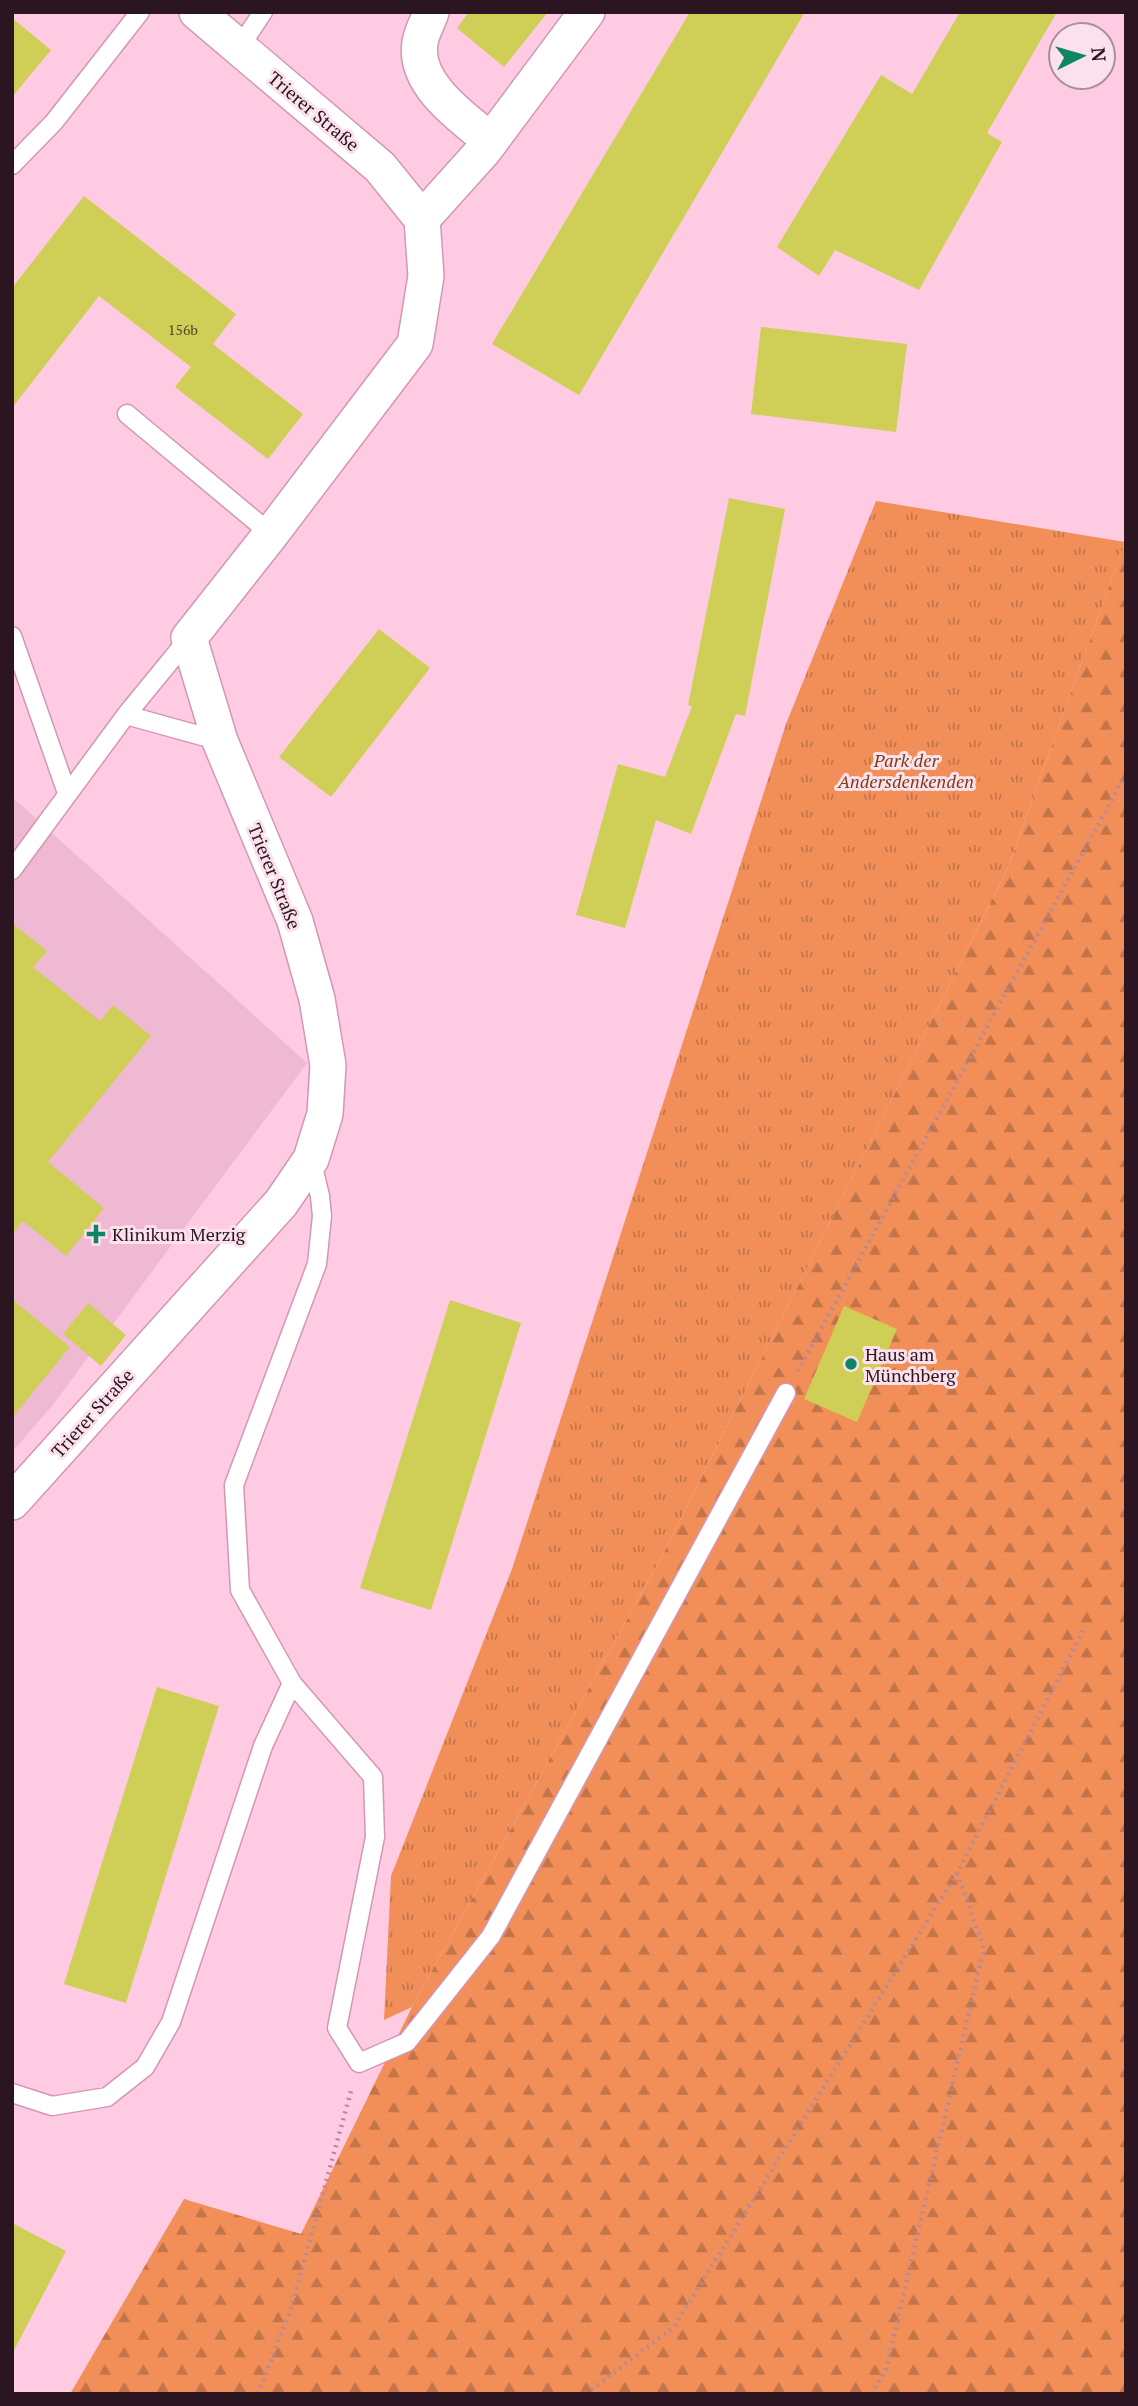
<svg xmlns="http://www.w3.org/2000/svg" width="1138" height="2406" font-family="'PT Serif',serif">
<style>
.built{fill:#f0b9d3}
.forest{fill:url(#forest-firs)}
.park{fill:url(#park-tufts)}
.building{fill:#cfce57}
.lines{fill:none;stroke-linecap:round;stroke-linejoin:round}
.lane-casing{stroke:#d297b4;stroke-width:21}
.street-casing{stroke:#d297b4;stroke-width:38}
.path{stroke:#b2899c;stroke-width:4.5;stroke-dasharray:2 5;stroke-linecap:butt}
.lane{stroke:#fff;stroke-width:18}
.street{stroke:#fff;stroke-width:35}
.poi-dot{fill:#0e8666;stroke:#fbe1ec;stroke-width:2.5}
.labels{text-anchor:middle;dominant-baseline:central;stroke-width:6;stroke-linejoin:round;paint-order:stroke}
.number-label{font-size:14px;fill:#54432e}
.street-label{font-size:18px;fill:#2b1520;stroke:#fbe1ec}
.park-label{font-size:18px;font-style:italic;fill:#7d3c15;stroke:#fbe1ec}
.poi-label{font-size:18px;fill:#2b1520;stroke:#fbe1ec;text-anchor:start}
</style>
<defs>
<pattern id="forest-firs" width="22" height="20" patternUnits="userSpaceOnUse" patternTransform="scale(1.75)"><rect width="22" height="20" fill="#f28f59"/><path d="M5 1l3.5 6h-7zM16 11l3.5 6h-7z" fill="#c47449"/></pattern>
<pattern id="park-tufts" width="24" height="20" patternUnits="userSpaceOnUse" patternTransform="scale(1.75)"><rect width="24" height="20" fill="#f28f59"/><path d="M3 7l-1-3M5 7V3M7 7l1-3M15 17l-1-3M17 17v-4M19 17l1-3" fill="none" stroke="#c47449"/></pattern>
</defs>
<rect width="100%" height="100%" fill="#fecbe3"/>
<path class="built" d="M12,797l295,266 -255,343 -40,46z"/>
<path class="forest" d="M1126,539v1855h-1056l114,-195 117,35 111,-227 250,-451 345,-686z"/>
<path class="park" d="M876,501l249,41 -118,328 -345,686 -250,451 -28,13 7,-144 121,-307 274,-845z"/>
<path class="building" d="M469,12h79l-44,55 -47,-39z
M690,12h115l-226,383 -87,-51z
M960,12h97l-70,121 15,9 -83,148 -84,-40 -16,26 -42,-29 104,-172 31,19z
M12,18l39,32 -39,47z
M84,196l152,118 -23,30 90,70 -35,45 -93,-72 16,-20 -92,-71 -87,112v-120z
M761,327l146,17 -11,88 -145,-18z
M729,498l56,11 -40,207 -9,-2 -45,120 -35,-14 -31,108 -49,-13 42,-151 47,13 27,-71 -4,-1z
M379,629l51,39 -99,129 -52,-40z
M12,923l35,28 -14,16 67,54 13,-16 38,31 -103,126 56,46 -38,48 -43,-35 -11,13z
M12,1299l58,48 -58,71z
M450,1300l71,23 -90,287 -71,-22z
M88,1303l38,32 -25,31 -38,-32z
M844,1306l53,23 -40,93 -53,-23z
M157,1687l62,19 -93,297 -62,-19z
M12,2223l54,28 -54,103z"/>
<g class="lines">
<g class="lane-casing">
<path id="lane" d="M239,48l24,-36
M12,165l42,-43 86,-110
M127,414l144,120
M12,636l55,157
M189,638l-63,77 94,26
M12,870l114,-155
M311,1159l9,37 2,20 -5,48 -83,221 6,105 52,93 81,94 2,60 -38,191 22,35 48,-21 84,-106 295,-543
M12,2093l40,13 55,-9 38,-30 26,-45 92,-276 29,-63"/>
</g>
<g class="street-casing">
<path id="street" d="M431,12c-3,10 -10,21 -11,31 -7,41 43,75 71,98
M422,219l62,-69 103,-138
M12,1502l269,-299 30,-44 14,-45 3,-49 -11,-66 -22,-78 -75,-180 -31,-103 82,-104 144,-190 11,-68 -4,-57 -42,-52 -183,-155"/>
</g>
<path class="path" d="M798,1371l328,-597
M258,2394l33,-85 60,-218
M586,2394l88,-67 283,-454 128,-246
M871,2394l15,-24 98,-422 -27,-75"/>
<use href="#lane" class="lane"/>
<use href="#street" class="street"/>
</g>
<g class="poi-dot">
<path d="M92.5 1223.5h7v7h7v7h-7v7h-7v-7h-7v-7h7z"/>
<circle cx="851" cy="1364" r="7"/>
</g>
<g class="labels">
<g class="number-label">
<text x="183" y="329">156b</text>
</g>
<g class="street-label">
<text transform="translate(314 111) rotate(40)">Trierer Straße</text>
<text transform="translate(275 876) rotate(68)">Trierer Straße</text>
<text transform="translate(92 1413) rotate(-48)">Trierer Straße</text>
</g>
<g class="park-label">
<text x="906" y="760">Park der<tspan x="906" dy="21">Andersdenkenden</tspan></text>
</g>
<g class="poi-label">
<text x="112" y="1234">Klinikum Merzig</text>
<text x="865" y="1354">Haus am<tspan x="865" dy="21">Münchberg</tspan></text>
</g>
</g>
<rect width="1138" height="2406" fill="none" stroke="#2b1520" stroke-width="28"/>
<g transform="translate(1082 56) rotate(85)"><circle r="33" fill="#fbe1ec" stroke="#a88f9a" stroke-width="2"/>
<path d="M0-5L12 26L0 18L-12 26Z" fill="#0e8666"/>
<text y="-10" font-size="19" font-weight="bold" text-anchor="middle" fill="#2b1520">N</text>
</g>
</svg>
